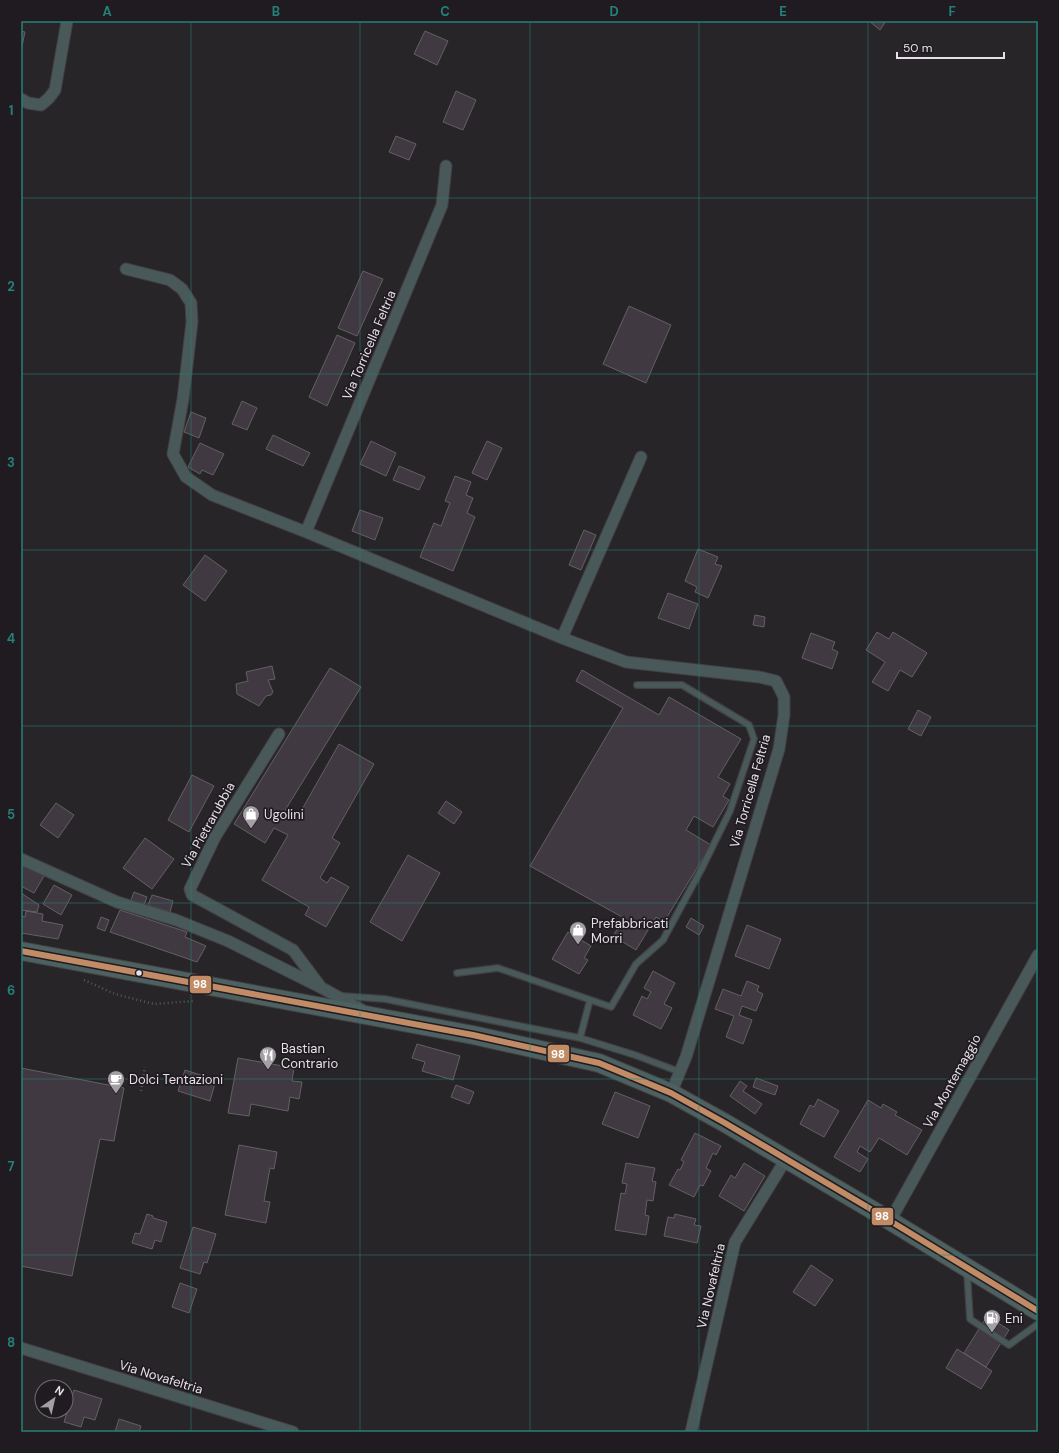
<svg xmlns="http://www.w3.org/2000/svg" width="1059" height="1453" font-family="'DM Sans',sans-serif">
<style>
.building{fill:#413942;stroke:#636063}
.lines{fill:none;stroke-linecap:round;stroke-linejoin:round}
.lane-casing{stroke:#424043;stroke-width:8}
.street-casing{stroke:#424043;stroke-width:13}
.primary-casing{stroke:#424043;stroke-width:20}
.path{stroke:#505a5a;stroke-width:2.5;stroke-dasharray:1 3;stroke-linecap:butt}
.lane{stroke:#495959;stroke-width:5.5}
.street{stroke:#495959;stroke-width:11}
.primary{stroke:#4d6161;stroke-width:18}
.bus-1-casing{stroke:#201a21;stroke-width:9}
.bus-1{stroke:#c18c65;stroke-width:6}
.grid{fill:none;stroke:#24817a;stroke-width:1;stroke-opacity:0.55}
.bus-dot{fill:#e5e1e6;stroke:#201a21;stroke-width:1.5}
.labels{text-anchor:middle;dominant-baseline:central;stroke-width:3.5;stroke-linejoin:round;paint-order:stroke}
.street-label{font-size:13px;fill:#e5e1e6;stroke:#201a21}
.poi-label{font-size:13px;fill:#e5e1e6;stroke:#201a21;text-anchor:start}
.line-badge{stroke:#201a21;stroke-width:1.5}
.badge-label{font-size:11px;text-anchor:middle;font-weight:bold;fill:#fff}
.neatline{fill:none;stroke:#24817a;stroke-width:1.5}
.grid-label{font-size:13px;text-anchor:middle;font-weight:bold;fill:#24817a}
</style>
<rect width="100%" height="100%" fill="#282529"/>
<path class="building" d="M869,21h17l-6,9z
M21,31l4,1 -4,19z
M425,31l23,10 -11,24 -23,-11z
M456,91l20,9 -13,30 -20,-8z
M396,136l20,8 -7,16 -20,-8z
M363,271l20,8 -26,57 -19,-8z
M629,306l42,19 -25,58 -43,-19z
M337,335l18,8 -28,63 -18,-9z
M242,401l15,7 -10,22 -15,-6z
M191,412l15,6 -7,20 -15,-6z
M273,435l37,18 -7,13 -37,-17z
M371,441l25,12 -10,23 -26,-12z
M487,441l15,7 -15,32 -15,-7z
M200,443l24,11 -11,21 -11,-5 -2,4 -12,-7z
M399,466l26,11 -6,13 -26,-10z
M455,476l16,6 -5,13 7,3 -6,15 8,4 -22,54 -33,-14 14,-34 7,3 9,-23 -5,-2z
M360,510l23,8 -8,22 -23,-9z
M584,530l12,5 -15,35 -12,-5z
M698,549l20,8 -3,7 7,2 -14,32 -13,-6 2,-5 -12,-6z
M205,555l22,16 -22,30 -22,-16z
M668,593l30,11 -9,25 -31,-11z
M755,615l10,2 -1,10 -11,-2z
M877,632l12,7 4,-7 34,21 -15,24 -12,-7 -12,21 -16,-9 13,-20 -19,-12z
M811,633l24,9 -3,7 6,3 -6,17 -30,-11z
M272,666l3,13 -7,1 5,12 -2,3 -5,1 -7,10 -22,-12 -1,-10 12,-3 -2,-9z
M330,668l31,19 -77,125 12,8 43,-76 35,20 -42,74 8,5 -20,35 7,5 4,-6 18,10 -23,40 -21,-12 4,-8 -47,-27 26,-45 -14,-7 -9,15 -31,-19z
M582,670l77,45 10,-18 72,42 -23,38 12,7 -7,12 6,4 -16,27 -19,-11 -8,14 25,15 -47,77 -8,-5 -20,33 -23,-14 11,-18 -94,-52 93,-158 -47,-27z
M918,710l13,7 -10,19 -13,-7z
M192,775l22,11 -25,46 -21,-12z
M446,801l16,11 -8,12 -16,-11z
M56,803l18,12 -16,23 -18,-13z
M145,838l29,21 -22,30 -29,-21z
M408,855l32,18 -38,68 -32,-19z
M22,864l22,12 -10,17 -13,-7z
M54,885l18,10 -11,20 -18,-11z
M134,892l13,5 -3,8 -13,-5z
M21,893l18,12 -2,7 -16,-2z
M152,895l21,6 -3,11 -22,-7z
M120,910l67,22 -2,5 21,9 -9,16 -87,-30z
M26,911l17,3 -1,7 21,4 -5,14 -37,-6v-17l4,1z
M101,917l8,3 -4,11 -8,-3z
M691,918l13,8 -5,9 -13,-8z
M747,925l34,14 -12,30 -34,-13z
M568,932l23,14 -7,12 4,2 -9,14 -27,-15z
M653,971l22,12 -11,21 8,4 -11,21 -28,-14 9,-19 5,3 4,-7 -7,-4z
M747,981l12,5 -2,5 6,3 -7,17 -14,-5 -3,9 13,5 -9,24 -17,-7 8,-21 -19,-7 8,-20 18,7z
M417,1044l43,12 -7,24 -31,-9 3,-9 -13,-4z
M238,1058l56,10 -2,13 10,1 -3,17 -9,-2 -2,14 -37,-7 -2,12 -21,-3z
M21,1068l103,20 -10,53 -14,-2 -28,137 -51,-10z
M185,1070l31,10 -6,21 -32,-10z
M756,1078l22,8 -3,9 -22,-8z
M740,1081l7,5 -4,5 19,13 -7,10 -25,-18z
M456,1085l18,7 -5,12 -18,-7z
M615,1092l35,14 -12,32 -36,-14z
M818,1099l21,12 -15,26 -24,-13 10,-19 4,2z
M868,1100l13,8 2,-4 14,8 -2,3 27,15 -15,25 -28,-17 -9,14 -10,-6 -3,6 11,7 -8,13 -26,-15z
M695,1133l26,13 -5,9 -3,-2 -7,15 5,3 -8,15 -3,-1 -6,12 -25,-12 9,-16 2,1 4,-8 -3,-2z
M239,1145l38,7 -3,17 -4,-1 -6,33 6,1 -4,21 -41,-8z
M626,1163l29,5 -3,13 4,1 -3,19 -6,-1 -2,15 4,1 -3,19 -31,-5 6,-37 4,1 2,-10 -5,-1z
M744,1163l21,13 -21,35 -25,-15 12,-21 4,3z
M147,1214l6,2v2l14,4 -6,20 -6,-2 -3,9 -20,-6 3,-10 5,1z
M675,1214l21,5 -2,6 7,1 -4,17 -33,-7 4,-19 6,1z
M193,1227l23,7 -9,29 -3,-1 -4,12 -20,-6z
M811,1265l22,15 -18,26 -22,-14z
M180,1283l17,6 -8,24 -17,-6z
M987,1316l22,14 -23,37 -22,-14z
M957,1349l35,22 -11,18 -35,-21z
M74,1390l28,9 -7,21 -11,-3 -3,10 -17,-5z
M119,1419l22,7 -2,6h-24z"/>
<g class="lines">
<g class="lane-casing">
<path id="lane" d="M457,973l41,-5 113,39 25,-43 27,-24 39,-72 28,-57 24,-72 -5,-14 -67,-40h-45
M342,996l43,3 195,39 10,-38
M580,1038l55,17 45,17
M967,1272l3,47 39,26 29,-21"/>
</g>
<g class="street-casing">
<path id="street" d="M21,99l7,4 13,2 8,-7 6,-8 12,-69
M126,269l44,11 12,9 9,14 1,19 -9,77 -10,55 13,23 26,18 94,37 256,106 64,24 133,15 17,4 8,16v18l-5,34 -93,308 -15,36
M306,532l136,-327 4,-39
M562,638l79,-181
M279,734l-64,103 -25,52 2,6 101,55 27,36
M21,859l96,43 59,18 52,21 94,47 40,22
M890,1221l148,-266
M21,1348l272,84
M691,1432l44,-190 51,-83"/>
</g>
<g class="primary-casing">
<path id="primary" d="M21,951l452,84 126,28 72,30 54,30 144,85 169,103"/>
</g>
<path class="path" d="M84,980l31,14 39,10 40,-3
M141,1091l4,-24"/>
<use href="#lane" class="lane"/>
<use href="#street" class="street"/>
<use href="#primary" class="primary"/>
<g class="bus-1-casing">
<path id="bus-1" d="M21,951l452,84 126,28 72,30 54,30 144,85 169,103"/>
</g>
<use href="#bus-1" class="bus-1"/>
</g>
<path class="grid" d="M191,21v1411M360,21v1411M530,21v1411M699,21v1411M868,21v1411M21,198h1017M21,374h1017M21,550h1017M21,726h1017M21,903h1017M21,1079h1017M21,1255h1017"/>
<defs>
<g id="shop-pin" transform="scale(0.9)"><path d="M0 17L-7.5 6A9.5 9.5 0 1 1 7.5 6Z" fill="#a39fa4" stroke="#201a21"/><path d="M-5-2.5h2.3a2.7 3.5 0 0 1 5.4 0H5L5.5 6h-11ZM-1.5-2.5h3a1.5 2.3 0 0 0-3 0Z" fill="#fff"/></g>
<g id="restaurant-pin" transform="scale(0.9)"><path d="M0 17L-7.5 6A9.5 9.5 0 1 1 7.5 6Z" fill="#a39fa4" stroke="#201a21"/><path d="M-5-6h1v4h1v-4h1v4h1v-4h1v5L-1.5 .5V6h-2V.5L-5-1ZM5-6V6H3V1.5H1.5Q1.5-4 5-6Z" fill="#fff"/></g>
<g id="cafe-pin" transform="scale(0.9)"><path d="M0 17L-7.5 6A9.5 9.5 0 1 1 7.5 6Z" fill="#a39fa4" stroke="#201a21"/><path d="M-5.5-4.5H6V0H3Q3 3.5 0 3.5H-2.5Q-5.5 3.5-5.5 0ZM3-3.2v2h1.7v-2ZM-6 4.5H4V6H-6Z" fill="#fff"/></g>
<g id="fuel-pin" transform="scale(0.9)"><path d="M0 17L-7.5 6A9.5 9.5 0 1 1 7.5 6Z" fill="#a39fa4" stroke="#201a21"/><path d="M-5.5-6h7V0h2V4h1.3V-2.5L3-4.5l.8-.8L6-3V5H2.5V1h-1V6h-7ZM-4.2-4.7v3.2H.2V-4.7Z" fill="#fff"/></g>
</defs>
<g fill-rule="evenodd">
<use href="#shop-pin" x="251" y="814"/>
<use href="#shop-pin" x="578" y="930"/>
<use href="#restaurant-pin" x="268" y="1055"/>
<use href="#cafe-pin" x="116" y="1079"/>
<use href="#fuel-pin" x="992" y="1318"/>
</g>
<circle class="bus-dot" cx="139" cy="973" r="3.5"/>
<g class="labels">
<g class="street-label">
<text transform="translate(369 345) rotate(-67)">Via Torricella Feltria</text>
<text transform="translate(750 791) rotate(-74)">Via Torricella Feltria</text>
<text transform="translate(208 825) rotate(-61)">Via Pietrarubbia</text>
<text transform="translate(952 1081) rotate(-61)">Via Montemaggio</text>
<text transform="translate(711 1286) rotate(-77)">Via Novafeltria</text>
<text transform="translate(161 1377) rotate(17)">Via Novafeltria</text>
</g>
<g class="poi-label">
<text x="264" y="814">Ugolini</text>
<text x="591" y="923">Prefabbricati<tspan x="591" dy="15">Morri</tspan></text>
<text x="281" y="1048">Bastian<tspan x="281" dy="15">Contrario</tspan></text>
<text x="129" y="1079">Dolci Tentazioni</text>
<text x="1005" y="1318">Eni</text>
</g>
</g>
<g class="line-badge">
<rect x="189" y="975" width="23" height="19" rx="4" fill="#c18c65"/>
<rect x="547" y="1044" width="23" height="19" rx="4" fill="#c18c65"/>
<rect x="871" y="1207" width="23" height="19" rx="4" fill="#c18c65"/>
</g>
<g class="badge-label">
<text x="200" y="988">98</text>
<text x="558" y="1058">98</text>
<text x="882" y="1220">98</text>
</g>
<rect width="1059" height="1453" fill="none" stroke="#201a21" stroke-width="44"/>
<g transform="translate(54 1399) rotate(34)"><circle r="19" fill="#201a21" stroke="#6f6a70"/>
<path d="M0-3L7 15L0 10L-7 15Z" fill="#a39fa4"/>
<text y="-6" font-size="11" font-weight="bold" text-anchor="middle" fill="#e5e1e6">N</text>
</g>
<path d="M897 52v6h107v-6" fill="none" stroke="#e5e1e6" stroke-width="2"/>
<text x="903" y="52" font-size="12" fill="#e5e1e6" stroke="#201a21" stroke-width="3" paint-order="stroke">50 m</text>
<rect x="22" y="22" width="1015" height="1409" class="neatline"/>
<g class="grid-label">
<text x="107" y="16">A</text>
<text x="276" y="16">B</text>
<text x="445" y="16">C</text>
<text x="614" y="16">D</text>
<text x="783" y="16">E</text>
<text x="952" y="16">F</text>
<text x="11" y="115">1</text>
<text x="11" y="291">2</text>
<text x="11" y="467">3</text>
<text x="11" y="643">4</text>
<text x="11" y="819">5</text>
<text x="11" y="995">6</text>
<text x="11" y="1171">7</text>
<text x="11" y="1347">8</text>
</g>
</svg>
